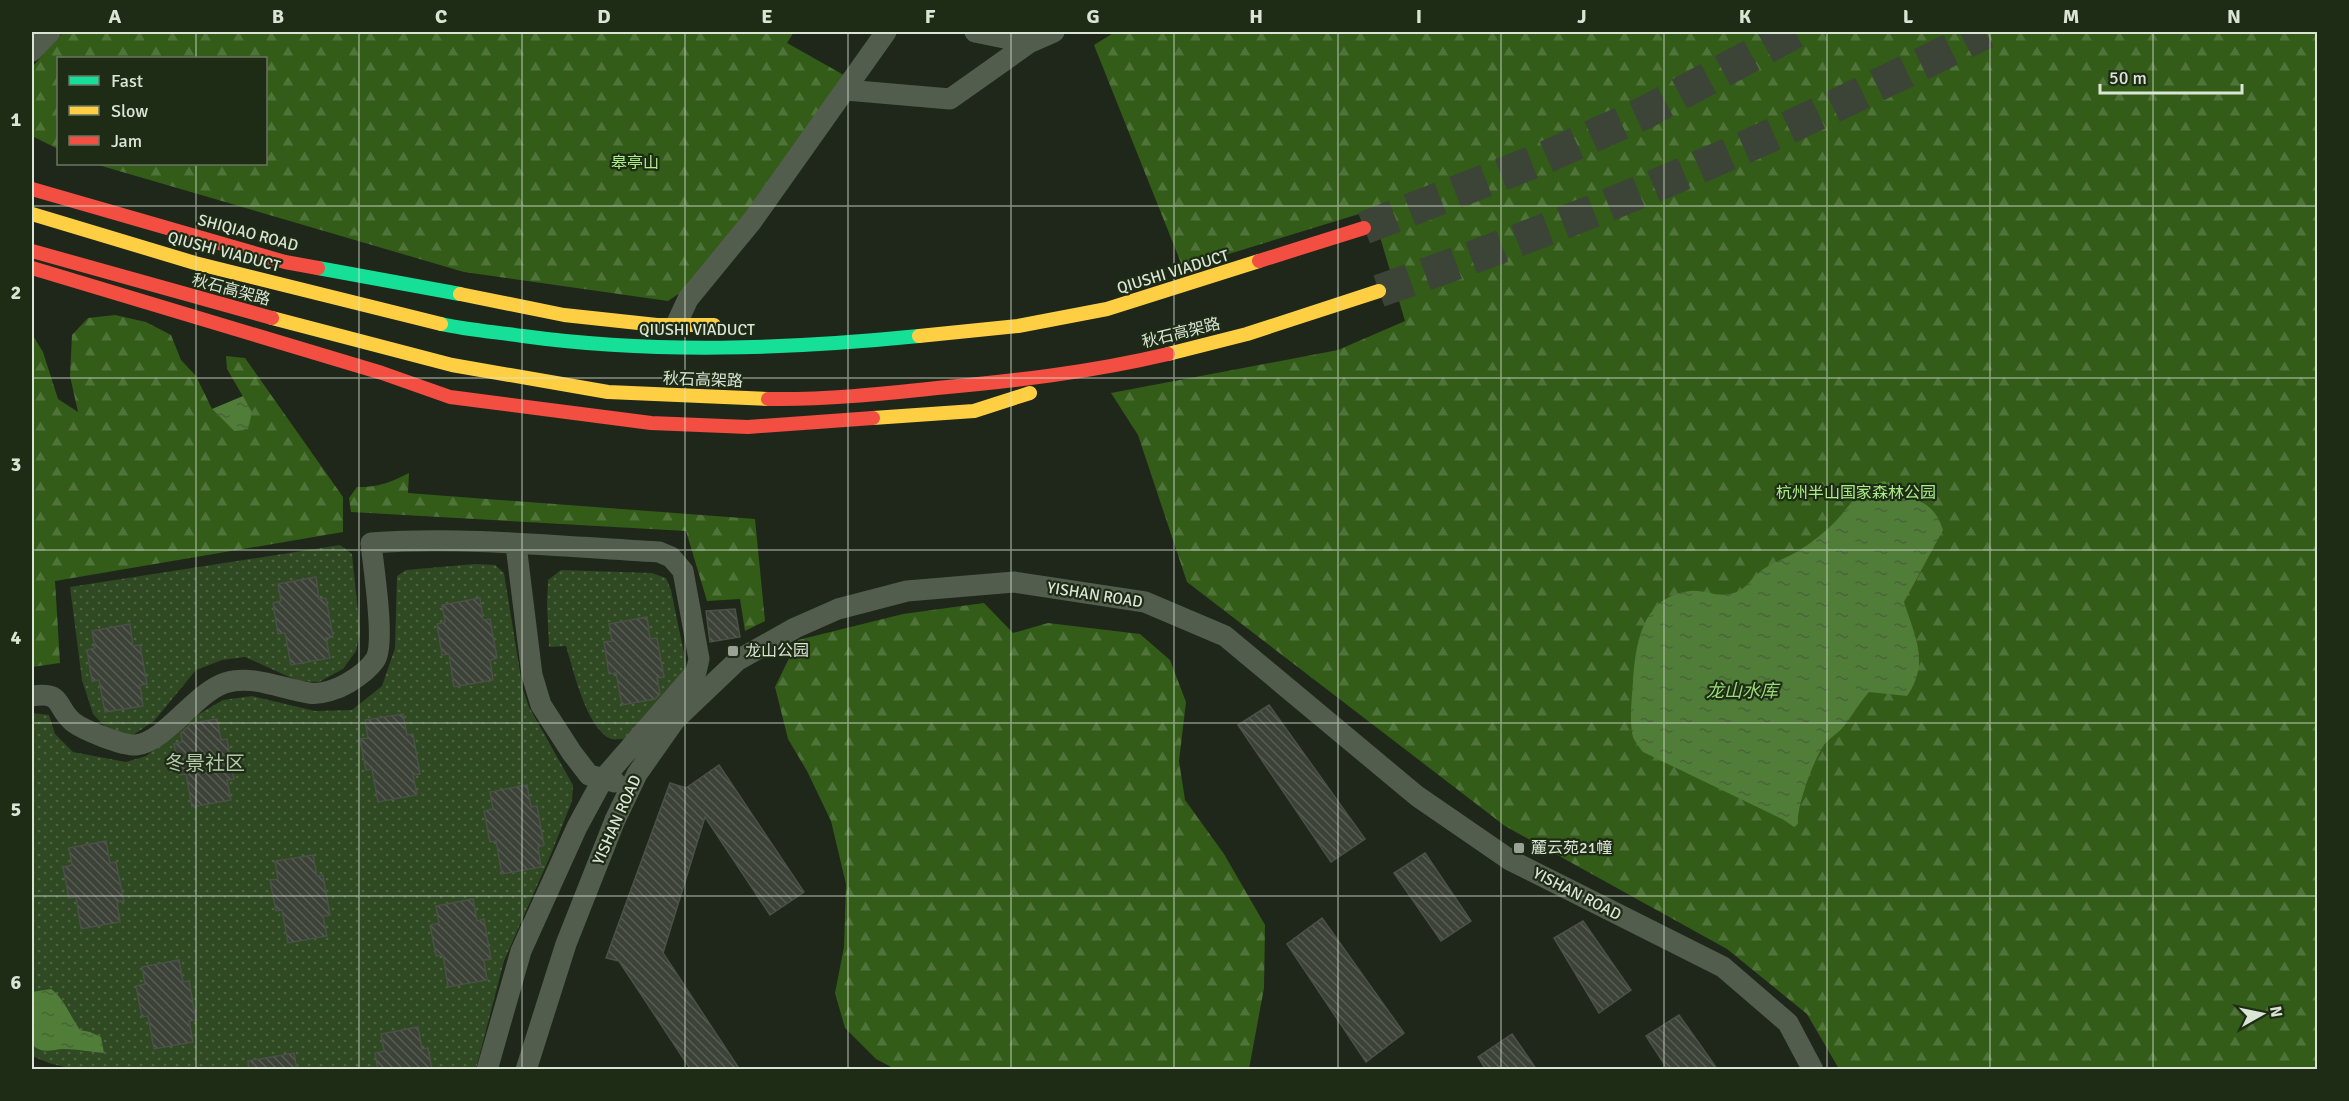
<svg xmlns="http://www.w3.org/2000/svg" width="2349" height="1101" font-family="Signika,'Noto Sans SC',sans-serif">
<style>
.grass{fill:url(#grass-dots)}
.forest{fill:url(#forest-firs)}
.water{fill:url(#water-ripples)}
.building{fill:url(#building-back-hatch);stroke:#4a5147;stroke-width:1.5}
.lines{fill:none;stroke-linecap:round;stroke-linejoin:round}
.highway-tunnel{stroke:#3b4437;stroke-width:33;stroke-dasharray:33 16;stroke-linecap:butt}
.street{stroke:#535d4d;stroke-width:21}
.fast{stroke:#16e098;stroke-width:14}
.slow{stroke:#ffcf43;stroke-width:14}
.jam{stroke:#f24e42;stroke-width:14}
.grid{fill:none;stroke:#dbe5d6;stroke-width:1.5;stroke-opacity:0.55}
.poi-dot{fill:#99a295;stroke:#1e2c16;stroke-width:2}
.labels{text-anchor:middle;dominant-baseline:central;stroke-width:4.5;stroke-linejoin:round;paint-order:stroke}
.park-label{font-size:16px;fill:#abee88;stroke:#1e2c16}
.street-label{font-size:16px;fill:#dbe5d6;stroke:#1e2c16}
.poi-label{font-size:16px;fill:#dbe5d6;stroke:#1e2c16;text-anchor:start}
.water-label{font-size:18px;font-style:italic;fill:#9adc77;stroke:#1e2c16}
.quarter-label{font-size:20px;fill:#b3c6ab;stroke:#1e2c16}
.neatline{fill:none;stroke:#dbe5d6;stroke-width:2}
.grid-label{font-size:20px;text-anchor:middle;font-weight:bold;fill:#dbe5d6}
</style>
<defs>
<pattern id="grass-dots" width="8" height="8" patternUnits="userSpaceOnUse" patternTransform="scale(1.5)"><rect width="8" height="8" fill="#2f4922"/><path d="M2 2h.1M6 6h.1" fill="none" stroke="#4d6341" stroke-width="1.8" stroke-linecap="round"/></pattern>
<pattern id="forest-firs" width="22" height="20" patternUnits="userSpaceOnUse" patternTransform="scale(1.5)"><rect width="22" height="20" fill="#335c18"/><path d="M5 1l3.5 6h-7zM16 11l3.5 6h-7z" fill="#507339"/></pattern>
<pattern id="water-ripples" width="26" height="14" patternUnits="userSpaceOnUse" patternTransform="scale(1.5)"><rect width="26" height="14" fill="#507d37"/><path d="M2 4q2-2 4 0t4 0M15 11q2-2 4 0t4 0" fill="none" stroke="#4a643b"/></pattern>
<pattern id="building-back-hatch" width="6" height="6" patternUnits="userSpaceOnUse" patternTransform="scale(1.5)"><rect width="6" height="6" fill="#3c4238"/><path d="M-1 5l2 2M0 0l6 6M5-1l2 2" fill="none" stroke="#585d54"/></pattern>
</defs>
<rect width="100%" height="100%" fill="#1f271b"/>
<path class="grass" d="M340,545l12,9 8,78 -4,19 -13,18 -24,13 -21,-1 -53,-24 -23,3 -26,10 -42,51 -21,14 -22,-2 -18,-19 -11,-34 -12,-93z
M475,564l20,1 9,8 19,117 6,17 44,78 -1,16 -21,53 -47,107 -28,108 -400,1 -27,-7 -17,-7v-343l17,2 6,19 18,18 53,10 20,-6 53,-42 24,-14 29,-4 63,15 37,-1 30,-24 13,-38 2,-72 9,-6z
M561,570l91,3 14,5 5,12 16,78 -62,71c-4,0 -10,1 -14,0 -24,-9 -38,-70 -45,-93l-17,1 -2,-43 1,-24z"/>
<path class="forest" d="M63,32h731l-7,11 71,40 -129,177 -61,41 -204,-29 -369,-108h171v-106h-208v91l-26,-13v-69z
M1115,32h1202v1037h-478l-32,-55 -80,-65 -222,-123 -318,-244 -49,-147 -27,-42 227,-43 67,-29 -33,-111 -189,58 -89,-223z
M115,315l31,7 25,13 10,25 15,16 16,33 22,22 18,-19 -25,-43 -1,-13 19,2 98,139v35l-288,49 5,82 -28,4v-333l11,18 15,47 20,13 -8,-36 2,-41 16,-17z
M409,473l-1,20 347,26 10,102 -20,10 -5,-32 -33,2 -21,-70 -335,-19 -2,-14 8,-11c20,1 34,-5 52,-14z
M984,603l29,30 35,-10 92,11 30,26 16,42 -7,59 6,39 39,54 41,71 -1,63 -15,81h-354l-19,-10 -31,-31 -10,-35 9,-46 2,-63 -15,-63 -24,-50 -19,-32 -13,-52 23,-47 105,-26z"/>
<path class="water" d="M243,396l9,16 -4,17 -14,2 -22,-22z
M1885,481c16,22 46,10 58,49l-39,72c11,35 26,61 3,94l-38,-4c-10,11 -16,23 -25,34 -5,7 -15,12 -20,19 -10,14 -28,62 -26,79l-4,3 -10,-7 -141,-68c-3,-4 -8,-10 -10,-15 -4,-14 -1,-41 0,-55 3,-40 9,-85 57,-91 13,-2 26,6 40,3 16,-3 20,-15 32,-24 11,-8 25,-12 36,-19 17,-10 36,-26 48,-42 14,-16 17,-24 39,-28z
M51,989c13,9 19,27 29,41l10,2 11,5 3,16c-13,-1 -27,-4 -40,-4 -12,0 -20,6 -32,-4v-53z"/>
<path class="building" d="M316,577l3,22 7,-1 7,39 -7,1 4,20 -39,7 -6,-32 -7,1 -5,-31 8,-2 -3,-17z
M480,598l3,22 7,-1 7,39 -7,2 3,20 -39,7 -5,-33 -7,1 -5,-31 8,-2 -3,-17z
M735,609l5,28 -30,5 -4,-31z
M647,617l3,22 7,-1 7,39 -7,1 3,16 -5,5 -33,6 -6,-32 -7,1 -5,-32 8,-1 -3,-17z
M130,624l3,22 7,-1 7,39 -7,1 3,21 -38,6 -6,-32 -7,1 -5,-31 8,-2 -3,-17z
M1269,705l96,134 -34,23 -93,-137z
M403,714l4,21 6,-1 7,40 -7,1 4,20 -39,7 -6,-33 -6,1 -6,-31 8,-1 -3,-18z
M217,719l4,21 6,-1 7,40 -7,1 4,20 -39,7 -6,-33 -6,1 -6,-31 8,-2 -1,-9 11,-10z
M719,765l85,127 -34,23 -65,-98 -42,136 77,117h-49l-72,-109 -13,-3 64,-175 16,5z
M527,785l4,22 6,-1 7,39 -6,2 3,20 -39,7 -6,-33 -6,1 -6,-31 9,-2 -3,-17z
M106,841l4,22 6,-1 8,39 -7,1 3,20 -39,7 -5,-32 -7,1 -6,-31 9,-2 -3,-17z
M1425,853l46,68 -30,20 -47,-68z
M313,855l4,21 6,-1 7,40 -7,1 4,20 -39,7 -6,-33 -6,1 -6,-31 8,-1 -3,-18z
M473,899l4,22 7,-2 7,40 -7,1 3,20 -39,7 -5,-32 -7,1 -6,-31 9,-2 -3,-17z
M1322,918l82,115 -38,29 -79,-118z
M1583,921l48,69 -32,23 -45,-75z
M179,960l4,22 6,-1 7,39 -7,1 4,21 -39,7 -6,-33 -6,1 -6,-31 9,-2 -3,-17z
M1679,1015l39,55h-50l-22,-34z
M418,1027l4,22 6,-1 4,22h-54l-3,-17 9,-2 -3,-17z
M1512,1034l25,36h-51l-8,-13z
M294,1053l3,17h-48l-1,-9z"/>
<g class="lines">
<path class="highway-tunnel" d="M1364,228l182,-71 100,-45 149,-80
M1379,291c171,-60 338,-127 501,-207 35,-17 71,-34 106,-52"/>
<path class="street" d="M975,32l54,11
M32,51l18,-19
M846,90l104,9 79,-56 25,-11
M676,325l12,-26 64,-78 134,-189
M516,545l16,130 9,30 31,48 17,22 26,7
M32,696c32,-5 23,11 41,26 10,8 50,24 63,23 29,-3 60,-53 89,-62 27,-9 57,6 84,10 12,2 29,-4 39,-10 10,-6 21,-14 27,-23 11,-16 -2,-95 -4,-117 94,-7 193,4 288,9l12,5 12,14 16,88 -3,13 -93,107 -26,48 -56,124 -34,119
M526,1070l40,-126 49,-124 22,-46 38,-54 63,-60 57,-32 43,-19 69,-18 107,-9 131,20 80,34 192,160 93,64 213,107 65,56 25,47"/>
<path class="fast" d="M318,268l142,26
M441,324c27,6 55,8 82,12 131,18 265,13 396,0"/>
<path class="slow" d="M32,214l163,49 246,61
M460,294l104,21 93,10h57
M272,318l180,47 156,27 160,7
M919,336l99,-10 89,-17 152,-48
M1168,354l79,-20 132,-43
M873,418l101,-7 56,-18"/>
<path class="jam" d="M32,189l253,73 33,6
M32,251l240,67
M1259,261l105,-33
M32,268l350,105 68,24
M450,397l201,26 97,4 125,-9
M768,399c56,1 113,-5 169,-11 78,-7 155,-16 231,-34"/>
</g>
<path class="grid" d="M196,32v26M359,32v1038M522,32v1038M685,32v1038M848,32v1038M1011,32v1038M1174,32v1038M1338,32v1038M1501,32v1038M1664,32v1038M1827,32v1038M1990,32v1038M2153,32v1038M196,164v906M32,206h2286M32,378h2286M32,550h2286M32,723h2286M32,896h2286"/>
<g class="poi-dot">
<rect x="727" y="645" width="12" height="12" rx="3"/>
<rect x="1513" y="842" width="12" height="12" rx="3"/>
</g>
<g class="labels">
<g class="park-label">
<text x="635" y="163">皋亭山</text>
<text x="1856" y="493">杭州半山国家森林公园</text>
</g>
<g class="street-label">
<text transform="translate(248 233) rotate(15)">SHIQIAO ROAD</text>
<text transform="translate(224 252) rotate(15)">QIUSHI VIADUCT</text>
<text transform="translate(1173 272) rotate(-17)">QIUSHI VIADUCT</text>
<text transform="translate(231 290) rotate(15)">秋石高架路</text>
<text x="697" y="330">QIUSHI VIADUCT</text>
<text transform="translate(1181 333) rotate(-14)">秋石高架路</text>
<text transform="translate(703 380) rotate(2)">秋石高架路</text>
<text transform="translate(1095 595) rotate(9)">YISHAN ROAD</text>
<text transform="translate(617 820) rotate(-66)">YISHAN ROAD</text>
<text transform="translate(1577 894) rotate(27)">YISHAN ROAD</text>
</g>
<g class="poi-label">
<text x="745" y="651">龙山公园</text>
<text x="1531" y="848">麓云苑21幢</text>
</g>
<g class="water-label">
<text x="1742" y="691">龙山水库</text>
</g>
<g class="quarter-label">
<text x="205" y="763">冬景社区</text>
</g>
</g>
<rect width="2349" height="1101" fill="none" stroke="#1e2c16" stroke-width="66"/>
<rect x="57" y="57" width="210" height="108" fill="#1e2c16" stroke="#6a7663" stroke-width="1.5"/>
<rect x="69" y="76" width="30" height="9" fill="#16e098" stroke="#6a7663" stroke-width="1.5"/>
<text x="111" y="87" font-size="18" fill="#dbe5d6">Fast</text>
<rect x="69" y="106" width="30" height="9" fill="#ffcf43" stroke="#6a7663" stroke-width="1.5"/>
<text x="111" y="117" font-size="18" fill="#dbe5d6">Slow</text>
<rect x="69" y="136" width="30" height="9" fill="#f24e42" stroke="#6a7663" stroke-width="1.5"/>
<text x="111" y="147" font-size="18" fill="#dbe5d6">Jam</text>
<g transform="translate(2262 1014) rotate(81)" stroke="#1e2c16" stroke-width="4.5" paint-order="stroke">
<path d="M0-4.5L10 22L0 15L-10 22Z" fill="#dbe5d6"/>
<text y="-9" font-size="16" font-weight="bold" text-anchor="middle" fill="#dbe5d6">N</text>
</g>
<path d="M2100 84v9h142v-9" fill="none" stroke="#dbe5d6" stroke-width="3"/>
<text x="2109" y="84" font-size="18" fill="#dbe5d6" stroke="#1e2c16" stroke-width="4.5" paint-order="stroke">50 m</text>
<rect x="33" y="33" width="2283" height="1035" class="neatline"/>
<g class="grid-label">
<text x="115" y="23">A</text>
<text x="278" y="23">B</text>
<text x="441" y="23">C</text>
<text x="604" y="23">D</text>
<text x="767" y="23">E</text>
<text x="930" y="23">F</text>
<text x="1093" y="23">G</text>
<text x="1256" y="23">H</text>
<text x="1419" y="23">I</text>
<text x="1582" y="23">J</text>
<text x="1745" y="23">K</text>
<text x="1908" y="23">L</text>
<text x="2071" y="23">M</text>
<text x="2234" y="23">N</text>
<text x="16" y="126">1</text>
<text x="16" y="299">2</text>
<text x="16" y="471">3</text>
<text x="16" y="644">4</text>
<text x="16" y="816">5</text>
<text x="16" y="989">6</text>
</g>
</svg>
